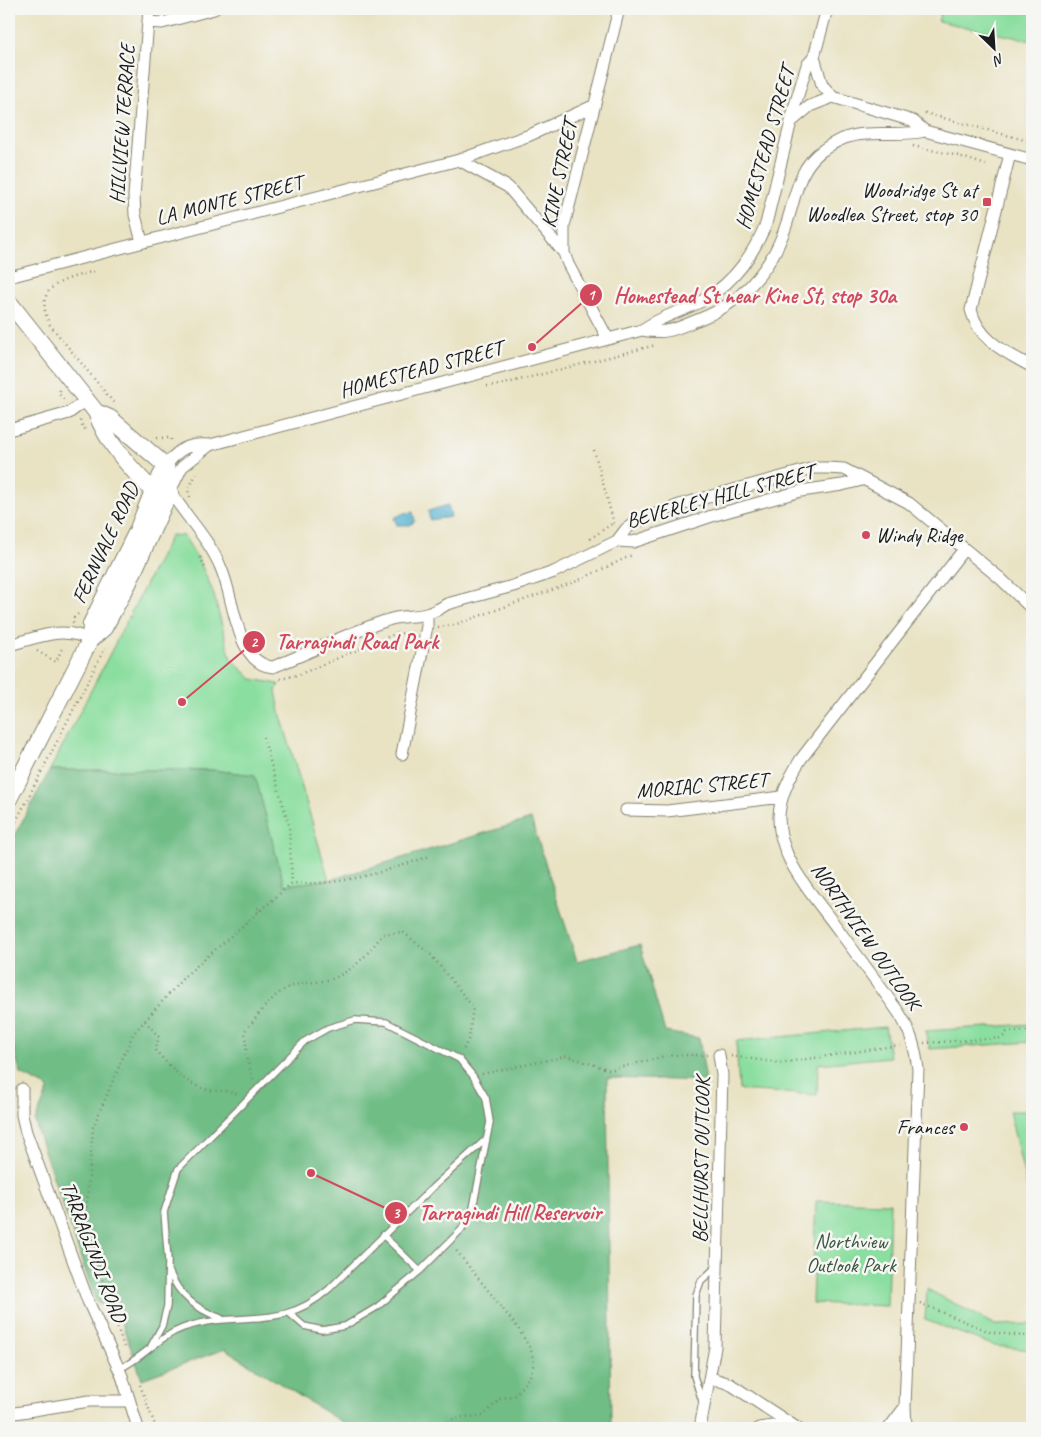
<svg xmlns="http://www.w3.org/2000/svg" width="1041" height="1437" font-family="Caveat,sans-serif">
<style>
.green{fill:#8ade9f;stroke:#537d5e}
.forest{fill:#6fbd86;stroke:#466c51}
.water{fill:#53b0d1;stroke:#386676}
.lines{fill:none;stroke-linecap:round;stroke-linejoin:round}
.lane-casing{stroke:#828070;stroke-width:8}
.street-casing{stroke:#828070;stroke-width:13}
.secondary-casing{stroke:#828070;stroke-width:18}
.path{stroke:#828070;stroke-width:2.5;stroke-dasharray:1 4;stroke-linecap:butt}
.lane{stroke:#fff;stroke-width:5.5}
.street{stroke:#fff;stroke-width:11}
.secondary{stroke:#fff;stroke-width:16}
.poi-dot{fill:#d1495b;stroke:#f6f6f2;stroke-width:2}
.labels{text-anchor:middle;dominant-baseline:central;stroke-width:5;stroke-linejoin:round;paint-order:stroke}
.street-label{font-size:21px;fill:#1c1c1c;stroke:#f6f6f2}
.poi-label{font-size:21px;fill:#1c1c1c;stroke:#f6f6f2;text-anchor:end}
.park-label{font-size:21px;fill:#3d5643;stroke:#f6f6f2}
.leader{fill:none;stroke:#d1495b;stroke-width:2}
.callout-dot{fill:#d1495b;stroke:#f6f6f2;stroke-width:2}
.mark-label{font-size:15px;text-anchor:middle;font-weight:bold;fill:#fff}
.callout-label{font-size:22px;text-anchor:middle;font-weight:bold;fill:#d1495b;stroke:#f6f6f2;stroke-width:5;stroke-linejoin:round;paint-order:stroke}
</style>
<rect width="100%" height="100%" fill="#f6f6f2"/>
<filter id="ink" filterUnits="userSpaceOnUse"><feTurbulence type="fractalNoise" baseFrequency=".02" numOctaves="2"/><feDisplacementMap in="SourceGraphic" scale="10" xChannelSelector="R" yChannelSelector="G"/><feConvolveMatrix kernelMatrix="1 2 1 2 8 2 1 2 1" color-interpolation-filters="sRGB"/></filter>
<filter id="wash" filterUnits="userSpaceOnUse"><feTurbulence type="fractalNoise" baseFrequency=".0096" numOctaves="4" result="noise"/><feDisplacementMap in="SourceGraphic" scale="20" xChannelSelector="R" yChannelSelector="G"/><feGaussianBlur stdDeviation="1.12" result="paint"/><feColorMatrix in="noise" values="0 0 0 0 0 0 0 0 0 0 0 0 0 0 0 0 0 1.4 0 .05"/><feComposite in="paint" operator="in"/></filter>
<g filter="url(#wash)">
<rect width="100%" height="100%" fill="#e9e3c4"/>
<path class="green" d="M942,9h90v32l-94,-20z
M171,535l13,1 16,26 13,30 18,67 21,20 27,5 -3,7 4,21 49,168 -45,5 -30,-110 -42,-5h-162z
M1032,1024v18l-102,7 -5,-18z
M885,1027l5,30 -72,7 -1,31 -78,-5 -3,-49z
M1009,1111h23v98z
M816,1201l74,2 -3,103 -75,-3z
M927,1289l68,36 37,-1v26l-37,-4 -70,-26z"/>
<path class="forest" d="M50,770h162l43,5 29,110 45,-5 202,-61 46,142 63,-16 25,87 34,6 7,43 -99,-3 4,345 -135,1 -1,4h-116l-13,-3 -121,-76 -83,30 -24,-66 -22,-11 -58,-169 -3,-12 14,-33 -28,-14 -12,-41v-188z"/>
<path class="water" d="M448,505l3,12 -21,3 -2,-9z
M413,512l2,9 -5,4h-13l-3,-7 10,-5z"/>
</g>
<g filter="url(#ink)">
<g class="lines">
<g class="lane-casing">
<path id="lane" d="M383,1235l37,36
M170,1273c9,23 28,37 51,45
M151,1346l11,-20 5,-20 1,-45 -4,-49 14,-43 127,-128 23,-13 27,-8 31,2 73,37 14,17 13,22 4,24 -18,91 -11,17 -41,41 -43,36 -32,19 -23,4 -18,-4 -15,-13
M119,1369c24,-11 39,-32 64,-41 54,-19 97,5 146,-39l104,-102 52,-47
M702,1401l-8,-25 2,-81 5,-14 15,-14"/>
</g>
<g class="street-casing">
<path id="street" d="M148,22l14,1 52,-14
M814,57l8,28 11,12 80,24 12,10 107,29
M792,121l18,-15 23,-9
M1010,154l-39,156c8,31 35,42 61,57
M459,160l49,27 56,66
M142,242l-7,-27 -1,-19 15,-187
M9,277l450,-117 71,-25 63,-29
M642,330c26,5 35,-2 58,-11 39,-15 68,-46 83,-85 12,-29 12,-65 40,-84 36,-27 64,-11 102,-19
M608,339l-40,-75 -4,-11v-27l55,-217
M9,430l60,-17 17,-13
M210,445l-28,22 -12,24c16,26 39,48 51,77 10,24 12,53 24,77 6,12 15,21 28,22 38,-15 73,-33 112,-46 25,-9 35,1 62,-17l66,-18 41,-14 63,-31 9,-12 10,-7 43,-17 135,-37h13l17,1 65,34 92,76 31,30
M166,466c12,-17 22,-23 44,-21l432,-115c22,-16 44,-19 65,-32 29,-18 46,-44 59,-74l29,-119 12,-40 7,-8 13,-48
M617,541l16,1 82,-27 86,-24 41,-6 20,-5
M9,645c28,-7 53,-20 81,-5
M402,754l25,-128v-11
M626,810l41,1 115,-14
M22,1089v26l4,17 62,169 34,75 16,52
M711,1378l19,6 67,44
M9,1414l80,-13h40
M700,1428l15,-81 7,-272 -3,-20
M759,1428l14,-2 19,1
M889,1428l16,-21
M906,1428l-1,-21 13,-338c-3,-22 -7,-37 -19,-56 -19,-27 -39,-54 -59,-81 -24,-34 -62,-71 -61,-116 1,-21 11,-40 22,-57l163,-210"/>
</g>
<g class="secondary-casing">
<path id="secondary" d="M9,302l87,110c10,30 35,57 57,79h17
M96,412l14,6 56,48 2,10
M90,640l1,-16 46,-93 16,-40 13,-25
M9,799l81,-159 14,-12 24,-44 42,-93"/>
</g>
<path class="path" d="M925,113l107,29
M913,146l46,10 27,9
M94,271c-30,9 -63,14 -44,54l64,78
M487,386l13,-1 156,-40
M60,390l-1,4 7,8
M80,420l3,8 5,3
M157,438h14v5
M594,450l20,74
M190,497l-2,-7 9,-18
M590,539l23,-16
M200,557l5,11
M73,623l1,-5 4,-4
M438,627l16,-2 123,-44 55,-26
M37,651l19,11 7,-16
M280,679l18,-4 97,-41 18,-2
M263,737l26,88 3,58
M9,835l96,-187
M258,912l-2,-2 3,-3 2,3
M145,1021l14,16 -4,13c14,15 30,34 50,39 13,4 21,-1 34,6
M924,1043l78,-5 5,-6 25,-1
M731,1056l49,7 121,-18
M482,1074l85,-18 43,14 59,-15h39
M253,1079l-6,-20 -2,-28c11,-13 23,-31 37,-40 16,-11 38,-7 52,-13 22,-9 35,-26 49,-44l20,-2 28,23 42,52 -4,31 -7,14
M86,1212l3,-1v4h-3
M920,1303l70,29 42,5
M124,1347l-18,-53 -20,-79 7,-88 40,-93 52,-58 107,-93c49,3 92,-11 138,-27
M140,1385l16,43
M440,1428c12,-13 27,-11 43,-12l17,-17 15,-4 15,-19 4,-13 -3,-13 -13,-22 -63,-79"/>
<use href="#lane" class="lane"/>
<use href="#street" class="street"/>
<use href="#secondary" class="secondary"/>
</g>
</g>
<g class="poi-dot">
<rect x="982" y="197" width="10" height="10" rx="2.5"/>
<circle cx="866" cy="535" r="5"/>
<circle cx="964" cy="1127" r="5"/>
</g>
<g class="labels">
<g class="street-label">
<text transform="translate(122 124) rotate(-86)">HILLVIEW TERRACE</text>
<text transform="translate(765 148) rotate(-74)">HOMESTEAD STREET</text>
<text transform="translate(559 174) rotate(-78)">KINE STREET</text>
<text transform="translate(229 200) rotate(-14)">LA MONTE STREET</text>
<text transform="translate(421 369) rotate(-15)">HOMESTEAD STREET</text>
<text transform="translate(720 496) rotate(-15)">BEVERLEY HILL STREET</text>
<text transform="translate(105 543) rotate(-65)">FERNVALE ROAD</text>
<text transform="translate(702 785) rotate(-5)">MORIAC STREET</text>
<text transform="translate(866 936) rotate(55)">NORTHVIEW OUTLOOK</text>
<text transform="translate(701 1160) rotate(-89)">BELLHURST OUTLOOK</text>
<text transform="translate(94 1252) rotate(69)">TARRAGINDI ROAD</text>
</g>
<g class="poi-label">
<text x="977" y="190">Woodridge St at<tspan x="977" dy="24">Woodlea Street, stop 30</tspan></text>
<text x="876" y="535" text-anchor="start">Windy Ridge</text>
<text x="954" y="1127">Frances</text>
</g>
<g class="park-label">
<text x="851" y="1241">Northview<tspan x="851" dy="24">Outlook Park</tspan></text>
</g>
</g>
<path class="leader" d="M532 347L591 295M182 702L254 642M311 1173L396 1213"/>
<g class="callout-dot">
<circle cx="532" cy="347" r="5"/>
<circle cx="182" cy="702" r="5"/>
<circle cx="311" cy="1173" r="5"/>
<circle cx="591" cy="295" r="12"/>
<circle cx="254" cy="642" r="12"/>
<circle cx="396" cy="1213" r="12"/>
</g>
<g class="mark-label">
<text x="591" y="300">1</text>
<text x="254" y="647">2</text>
<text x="396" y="1218">3</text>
</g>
<g class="callout-label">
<text x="755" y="303">Homestead St near Kine St, stop 30a</text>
<text x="357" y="649">Tarragindi Road Park</text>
<text x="510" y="1220">Tarragindi Hill Reservoir</text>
</g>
<rect width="1041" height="1437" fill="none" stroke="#f6f6f2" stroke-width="30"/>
<g transform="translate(994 48) rotate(155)" stroke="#f6f6f2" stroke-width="4" paint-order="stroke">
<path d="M0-4L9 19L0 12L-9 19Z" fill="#1c1c1c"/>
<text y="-8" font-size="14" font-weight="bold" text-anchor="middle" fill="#1c1c1c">N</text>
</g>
</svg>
